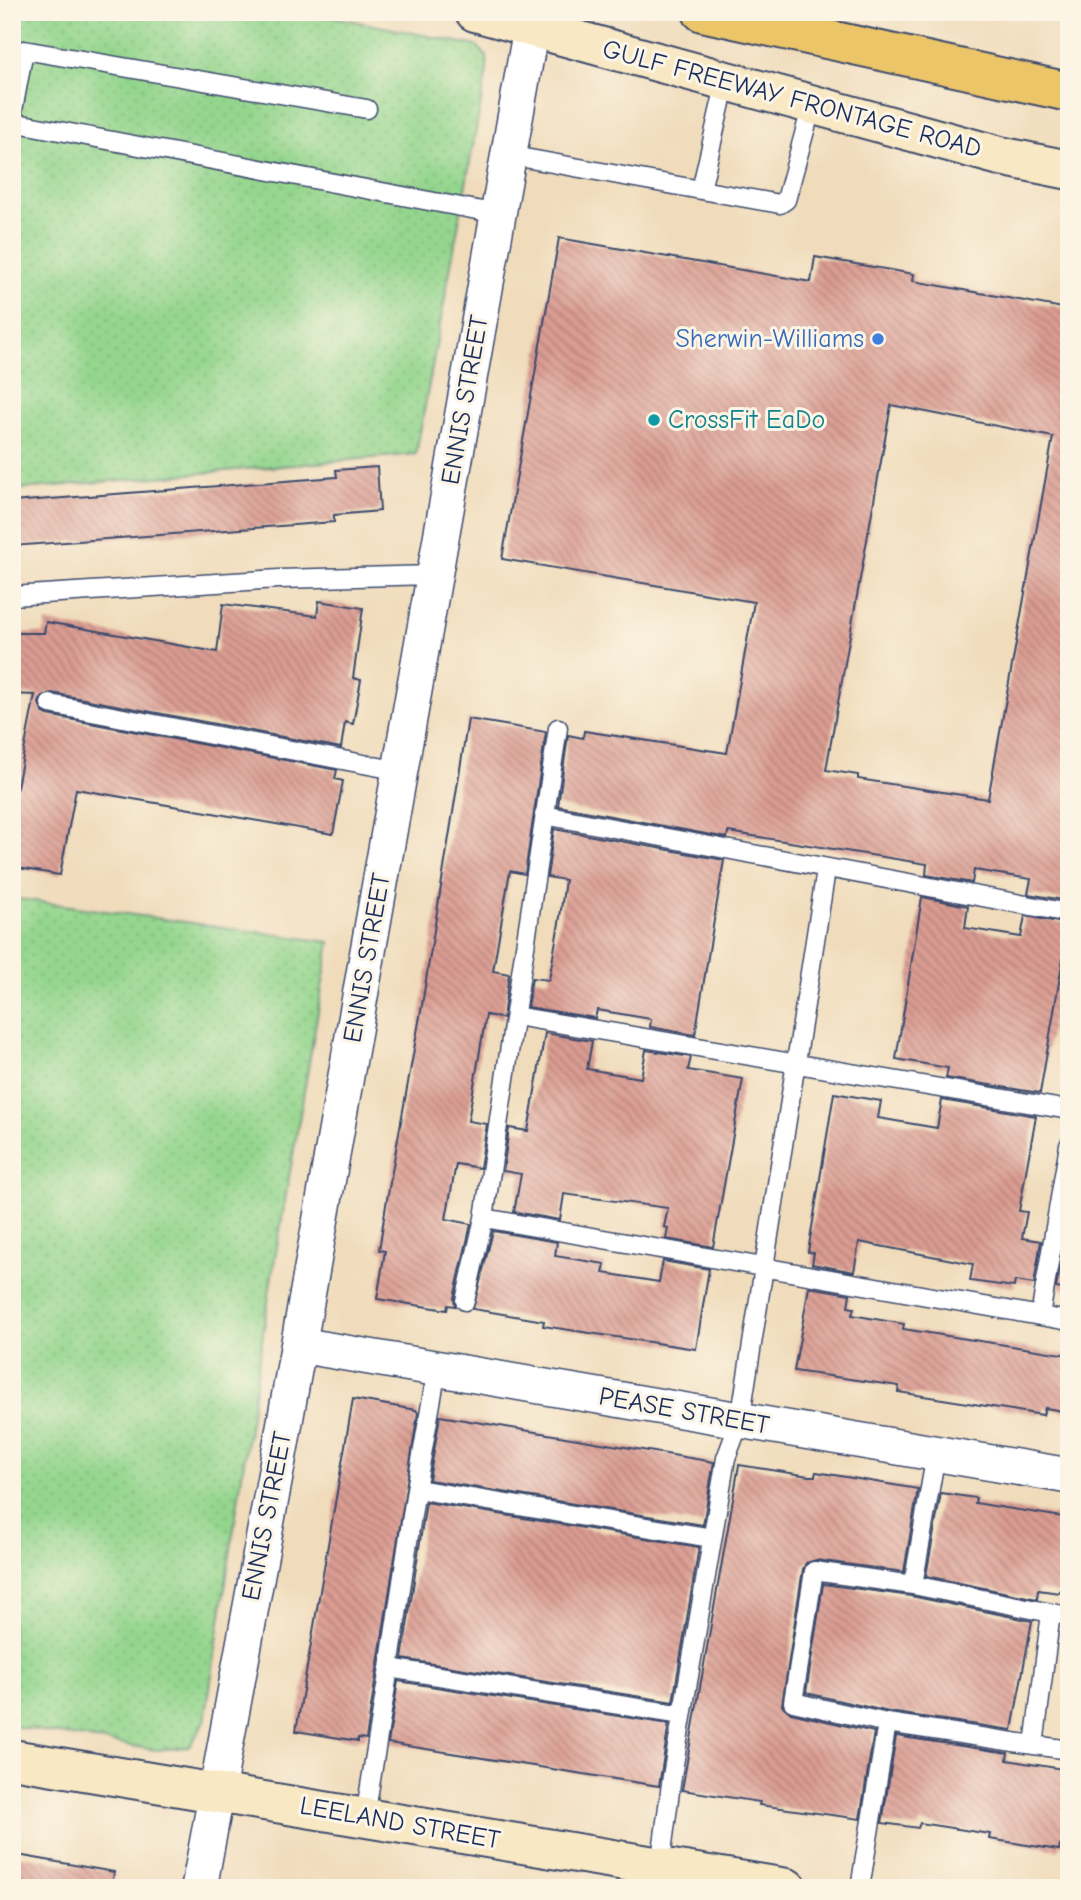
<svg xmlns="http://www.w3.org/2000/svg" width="1081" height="1900" font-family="'Comic Neue',sans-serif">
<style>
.grass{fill:url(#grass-dots);stroke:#588276;stroke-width:2}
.building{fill:url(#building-back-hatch);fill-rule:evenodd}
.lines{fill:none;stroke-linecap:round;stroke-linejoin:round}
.service-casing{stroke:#3b496c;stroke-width:21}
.minor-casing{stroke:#3b496c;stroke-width:38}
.secondary-casing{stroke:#3b496c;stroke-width:42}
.motorway-casing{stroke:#3b496c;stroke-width:42}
.service{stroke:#fff;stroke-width:18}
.minor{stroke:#fff;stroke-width:35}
.secondary{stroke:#f8e8c3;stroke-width:38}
.motorway{stroke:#edc569;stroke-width:38}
.shop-dot{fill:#3f7fe0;stroke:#fcf5e5;stroke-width:2.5}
.culture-dot{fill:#0f9aa8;stroke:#fcf5e5;stroke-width:2.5}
.labels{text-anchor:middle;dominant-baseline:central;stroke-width:6;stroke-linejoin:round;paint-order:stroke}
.street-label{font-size:26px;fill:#1b2f5e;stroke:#fcf5e5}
.shop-label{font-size:26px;fill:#366cbe;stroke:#fcf5e5;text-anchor:end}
.culture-label{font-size:26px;fill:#0d838f;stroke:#fcf5e5;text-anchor:start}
</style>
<defs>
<pattern id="grass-dots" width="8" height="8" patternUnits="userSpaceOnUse" patternTransform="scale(1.75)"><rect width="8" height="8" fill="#94d68e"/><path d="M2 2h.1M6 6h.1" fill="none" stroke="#7fb87d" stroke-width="1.8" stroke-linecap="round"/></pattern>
<pattern id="building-back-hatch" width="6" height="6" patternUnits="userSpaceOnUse" patternTransform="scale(1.75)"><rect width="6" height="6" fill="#db9c92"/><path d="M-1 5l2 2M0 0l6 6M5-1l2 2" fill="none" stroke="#b1807a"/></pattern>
</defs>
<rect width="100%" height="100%" fill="#fcf5e5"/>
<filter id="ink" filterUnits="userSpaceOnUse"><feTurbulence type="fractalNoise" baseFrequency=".0143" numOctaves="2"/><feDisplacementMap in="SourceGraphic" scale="14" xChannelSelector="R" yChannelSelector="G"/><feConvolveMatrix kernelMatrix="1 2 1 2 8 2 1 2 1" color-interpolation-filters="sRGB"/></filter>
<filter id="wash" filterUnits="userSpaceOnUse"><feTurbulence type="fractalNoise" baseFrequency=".00686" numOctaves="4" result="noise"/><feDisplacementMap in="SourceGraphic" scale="28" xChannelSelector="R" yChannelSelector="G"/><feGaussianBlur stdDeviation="1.57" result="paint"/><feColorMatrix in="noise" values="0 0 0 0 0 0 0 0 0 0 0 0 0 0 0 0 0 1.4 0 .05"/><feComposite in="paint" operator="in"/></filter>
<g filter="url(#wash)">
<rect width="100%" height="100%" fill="#f0dcbb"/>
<path class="grass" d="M12,12h298l167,34 10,11v13l-71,384 -404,36z
M12,898l318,44 -59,339 -66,440 -16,26 -33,3 -144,-24z"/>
<g id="blocks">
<path class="building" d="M559,238l252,44 4,-25 99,17 -1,7 156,28v592l-41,-7 3,-15 -57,-9 -2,13 -46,-8 1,-11 -199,-32 -1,6 -169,-32 10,-71 15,3 1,-7 143,22 27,-151 -252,-43zM891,405l162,32 -65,362 -130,-20v-4l-32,-5z
M377,467l3,44 -46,4v7l-322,24v-44l325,-25 -1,-7z
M319,601l44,7 -10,70 8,2 -8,44 -8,-2 -4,26 -289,-55 -10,3 -3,7 3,9 6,3 289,55 -2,9 8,2 -10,53 -257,-45 -16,86 -48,-8v-76l4,1 19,-97 -23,-1v-61h32l2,-11 171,30 6,-48 94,12z
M468,719l78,13 -21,142 -15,-3 -17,100 16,3 -6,44 -17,-3 -18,106 19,3 -7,44 -24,-4 -10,55 25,5 -17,74 1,8 -7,-1 -1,5 -70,-11 8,-48 -6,-1 7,-45 36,-200z
M554,829l170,31 -29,175 -45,-8 1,-8 -54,-9 -2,8 -68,-11 5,-29 17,2 11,-63 5,-37 -18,-3z
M922,897l46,9 -3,22 56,9 4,-21 44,8 -29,169 -94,-15 2,-10 -52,-9z
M545,1033l47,8 -5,28 54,9 5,-28 45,7 -3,13 55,9 -30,168 -47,-8 2,-11 -4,-1 4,-19 -104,-14 -4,26 -46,-8 7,-38 -18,-3 6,-43 19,3z
M834,1093l47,8 -3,17 59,10 5,-28 94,16 -17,95 8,1 -5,26 19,3 -7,43 -19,-3 -1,6 -44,-6 3,-17 -114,-22 -5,30 -42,-8 2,-11 -6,-1z
M493,1231l64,11 -2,14 50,8 -2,9 56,9 4,-21 46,8 -13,80 -153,-23 1,-5 -71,-12z
M1064,1245l5,1v44l-13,-2z
M809,1287l41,7 -2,13 6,1 -2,7 52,9 -1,5 166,26v57l-24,-4 -2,7 -145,-23 1,-6 -105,-15z
M353,1399l63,11 2,3 -52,326 -8,-1v3l-62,-10z
M440,1416l274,46 -11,63 -274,-45z
M739,1465l70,11h6l1,-4 102,17 -14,83 -88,-12 -10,3 -3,6 -21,136 9,8 83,19 -14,87 -101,-14 1,-3 -78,-12z
M941,1493l35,5 -1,5 94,15v73l-9,-1 -1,3 -21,-3 -1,9 -111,-23z
M426,1502l273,45 -26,155 -271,-43z
M823,1584l88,12 121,25 -20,109 -123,-18 -83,-19z
M398,1681l271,43 -10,62 -271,-43z
M896,1736l112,17 -1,7 62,10v77l-9,-2 -1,5 -70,-11 1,-5 -70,-11 -2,5 -36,-5z
M12,1854l102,18 -2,16h-100z"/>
</g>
</g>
<g filter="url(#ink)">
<use href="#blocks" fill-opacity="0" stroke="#3b496c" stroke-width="2"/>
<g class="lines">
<g class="service-casing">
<path id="service" d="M726,81l-25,109 79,14 6,-4 26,-95
M12,116l12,-66 343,59
M12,122l486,92
M508,155l193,35
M12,596l267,-17 155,-4
M50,704l350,67
M544,815l525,98
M515,1016l554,94
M484,1218l585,103
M465,1301l19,-83 74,-490
M1040,1316l29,-171
M437,1369l-21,120 296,49
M416,1489l-27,179 293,47
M1051,1613l18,3
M887,1723l147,22 17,-132 -138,-28
M1034,1745l35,5
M365,1817l24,-149
M660,1867l12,-91 54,-318 14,-37 86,-551
M860,1888l27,-165 -94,-21 21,-131 99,14 23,-131"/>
</g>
<g class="minor-casing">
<path id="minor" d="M299,1345l770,131
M199,1888l82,-444 250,-1416"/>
</g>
<g class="secondary-casing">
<path id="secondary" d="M475,12l525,144 69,14
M12,1759l775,129"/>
</g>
<g class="motorway-casing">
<path id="motorway" d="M702,12l367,80"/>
</g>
<use href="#service" class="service"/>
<use href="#minor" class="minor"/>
<use href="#secondary" class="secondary"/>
<use href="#motorway" class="motorway"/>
</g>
</g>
<circle class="shop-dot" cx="878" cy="339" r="7"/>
<circle class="culture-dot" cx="654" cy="420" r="7"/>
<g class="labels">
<g class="street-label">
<text transform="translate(792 99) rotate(15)">GULF FREEWAY FRONTAGE ROAD</text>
<text transform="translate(465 400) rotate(-80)">ENNIS STREET</text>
<text transform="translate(367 958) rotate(-80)">ENNIS STREET</text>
<text transform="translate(684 1411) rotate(10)">PEASE STREET</text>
<text transform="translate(267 1516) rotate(-79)">ENNIS STREET</text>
<text transform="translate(400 1823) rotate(10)">LEELAND STREET</text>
</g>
<g class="shop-label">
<text x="864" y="339">Sherwin-Williams</text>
</g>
<g class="culture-label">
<text x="668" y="420">CrossFit EaDo</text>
</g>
</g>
<rect width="1081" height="1900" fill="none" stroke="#fcf5e5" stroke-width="42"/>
</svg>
